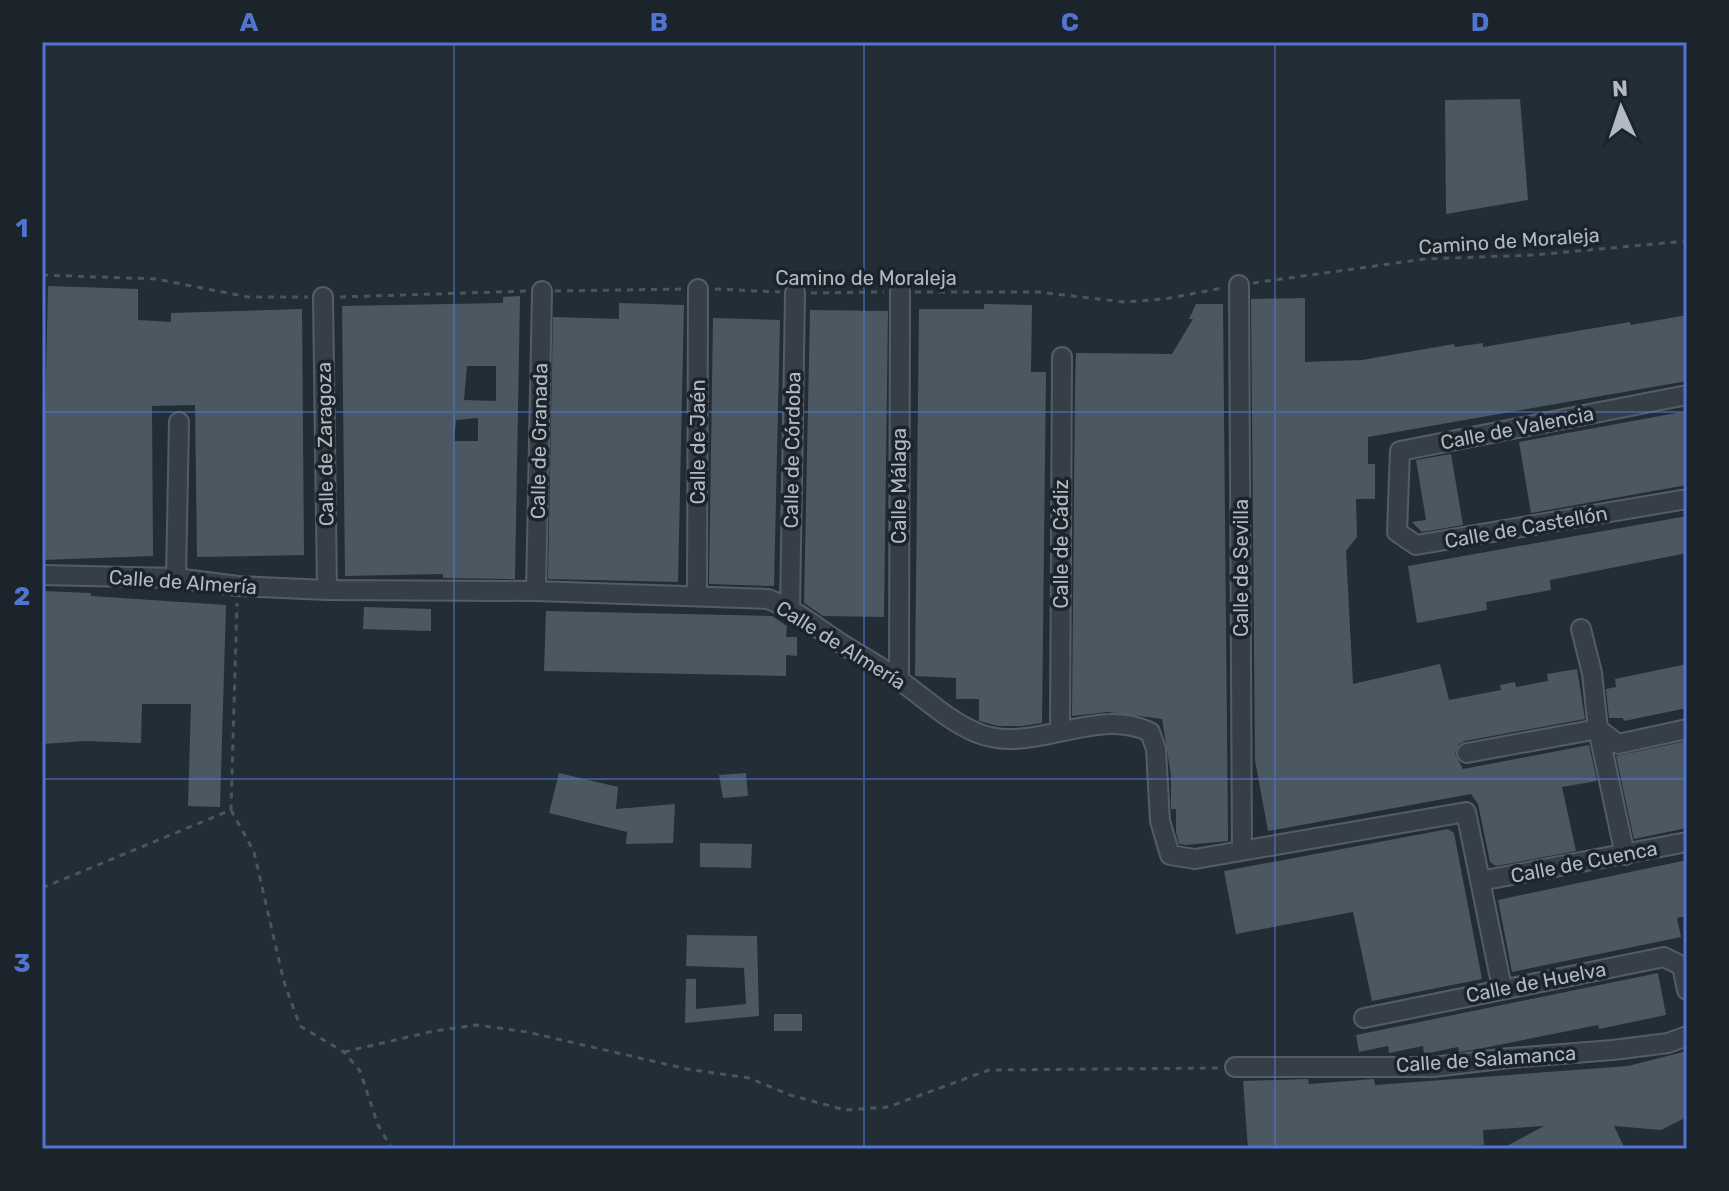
<svg xmlns="http://www.w3.org/2000/svg" width="1729" height="1191" font-family="Rubik,sans-serif">
<style>
.building{fill:#4b5862;fill-rule:evenodd}
.lines{fill:none;stroke-linecap:round;stroke-linejoin:round}
.minor-casing{stroke:#545d64;stroke-width:22}
.path{stroke:#465858;stroke-width:3;stroke-dasharray:6 6;stroke-linecap:butt}
.minor{stroke:#363f47;stroke-width:18}
.grid{fill:none;stroke:#5174d1;stroke-width:2;stroke-opacity:0.55}
.labels{text-anchor:middle;dominant-baseline:central;stroke-width:7;stroke-linejoin:round;paint-order:stroke}
.street-label{font-size:20px;fill:#b1bac3;stroke:#1b242b}
.neatline{fill:none;stroke:#5174d1;stroke-width:3}
.grid-label{font-size:26px;text-anchor:middle;font-weight:bold;fill:#5174d1}
</style>
<rect width="100%" height="100%" fill="#232d36"/>
<path class="building" d="M1520,99l8,101 -82,14 -1,-114z
M48,286l90,3v31l33,2v-9l131,-4 2,246 -107,2 -2,-152 -43,1 1,150 -111,4z
M520,296l-5,283 -72,-1v-4l-98,2 -3,-270 161,-3v-6zM467,366h29v35l-32,-1zM478,418v23h-24l2,-21z
M1305,298v64l57,-2 92,-16 1,3 28,-4v4l147,-25 1,3 56,-10v66l-319,56v27h7v35h-19l1,38 -11,14 7,133 87,-20 9,36 52,-10 -1,-5 15,-3 1,5 32,-6 -1,-7 30,-5 8,50 -120,22 -6,3 -4,10 8,15 126,-24 8,36 -35,6 14,64 -80,15 -6,-4 -12,-58 -7,-10 -203,37 -13,-71 -4,-461z
M619,303l65,2 -6,277 -130,-3 5,-262 66,2z
M984,304l48,1 -1,67h15l-4,351 -20,3h-24l-19,-5v-22h-23v-21l-41,-2 4,-367h65z
M1196,304h27l5,537 -42,4 -7,-1 -3,-12v-23h-5v-34l-9,-56 -54,-7 -36,4 3,-332 1,-31 96,1 21,-35h-4z
M810,310l78,1 -4,306 -61,-1 -19,-13z
M713,318l67,2 -6,266 -65,-2z
M1687,411v74l-156,28 -12,-71z
M1451,454l12,71 -41,7 -10,-10 14,-2 -10,-60z
M1687,516v37l-137,27 1,10 -65,12 1,8 -70,13 -9,-57z
M42,591l49,2v3l135,9 -6,202 -32,-1 3,-102h-49l-1,39 -55,-2 -44,3z
M364,607l67,2v22l-68,-2z
M546,611l226,5 15,10 -1,11h11v19l-11,-1v21l-242,-5z
M1687,664v44l-63,13 -1,-3h-14l-3,-29 10,-2 -1,-8z
M1687,741v87l-53,11 -18,-83z
M559,773l59,14 -2,22 59,-5 -2,39 -47,1 1,-12 -78,-19z
M746,773l2,23 -25,2 -4,-23z
M1448,829l6,4 28,146 -110,22 -19,-89 -117,22 -12,-63z
M700,843l52,1 -1,24 -51,-1z
M1687,860v56l-10,2 4,19 -169,35 -14,-72z
M687,935l70,1 2,80 -74,7 1,-44h10v30l50,-5 -2,-36 -58,-2z
M1658,973l8,42 -67,14 -1,-4 -125,25 -14,2 -1,-5 -34,7 -1,-8 -34,7 -1,-7 -29,6 -3,-17z
M774,1014h28v17h-28z
M1687,1051v66l-26,13 -47,-4 11,23h-124l43,-23 -61,4 1,15 -58,4h-178l-5,-68 65,-2 1,5 65,-5 1,6 253,-19z"/>
<g class="lines">
<g class="minor-casing">
<path id="minor" d="M1239,285l3,566
M323,297l4,293
M1687,395l-287,56 -3,81 19,13 271,-46
M42,575l134,3 62,8 89,4 209,1 232,8c28,11 49,29 74,45 19,12 39,23 57,36 25,17 48,40 76,52 56,25 119,-27 175,0l6,17 4,72 10,34 25,4 271,-47 36,176
M176,578l3,-156
M536,591l6,-300
M697,596l1,-307
M790,608l5,-315
M1581,629l11,44 6,56 27,126
M899,680l1,-388
M1060,731l2,-374
M1467,753l131,-24 20,15 69,-15
M1480,881l207,-39
M1364,1018l300,-61 18,9 5,24
M1235,1067h198l77,-9 103,-8 55,-7 19,-7"/>
</g>
<path class="path" d="M42,275l114,4 92,18h60
M1253,283l172,-24 109,-4 153,-14
M715,289l65,3
M555,291l129,-2
M915,292h123l87,10 40,-3 57,-11
M811,293l73,-1
M340,297l188,-6
M231,810l23,42 30,130 16,44 44,26 16,19 18,54 14,24
M42,888l189,-78 6,-207
M344,1052l90,-21 43,-6 50,7 160,37 62,9 41,17 55,15 43,-3 101,-37 231,-2"/>
<use href="#minor" class="minor"/>
</g>
<path class="grid" d="M454,42v1107M864,42v1107M1275,42v1107M42,412h1645M42,779h1645"/>
<g class="labels">
<g class="street-label">
<text transform="translate(1509 241) rotate(-4)">Camino de Moraleja</text>
<text x="866" y="278">Camino de Moraleja</text>
<text transform="translate(1517 428) rotate(-11)">Calle de Valencia</text>
<text transform="translate(539 441) rotate(-89)">Calle de Granada</text>
<text transform="translate(698 442) rotate(-90)">Calle de Jaén</text>
<text transform="translate(325 444) rotate(-91)">Calle de Zaragoza</text>
<text transform="translate(792 450) rotate(-89)">Calle de Córdoba</text>
<text transform="translate(899 486) rotate(-90)">Calle Málaga</text>
<text transform="translate(1526 527) rotate(-10)">Calle de Castellón</text>
<text transform="translate(1061 544) rotate(-90)">Calle de Cádiz</text>
<text transform="translate(1241 568) rotate(-90)">Calle de Sevilla</text>
<text transform="translate(183 582) rotate(4)">Calle de Almería</text>
<text transform="translate(841 645) rotate(32)">Calle de Almería</text>
<text transform="translate(1584 862) rotate(-11)">Calle de Cuenca</text>
<text transform="translate(1536 982) rotate(-11)">Calle de Huelva</text>
<text transform="translate(1486 1059) rotate(-4)">Calle de Salamanca</text>
</g>
</g>
<rect width="1729" height="1191" fill="none" stroke="#1b242b" stroke-width="88"/>
<g transform="translate(1621 108) rotate(357)" stroke="#1b242b" stroke-width="6" paint-order="stroke">
<path d="M0-6L14 30L0 20L-14 30Z" fill="#b1bac3"/>
<text y="-12" font-size="22" font-weight="bold" text-anchor="middle" fill="#b1bac3">N</text>
</g>
<rect x="44" y="44" width="1641" height="1103" class="neatline"/>
<g class="grid-label">
<text x="249" y="31">A</text>
<text x="659" y="31">B</text>
<text x="1070" y="31">C</text>
<text x="1480" y="31">D</text>
<text x="22" y="237">1</text>
<text x="22" y="605">2</text>
<text x="22" y="972">3</text>
</g>
</svg>
